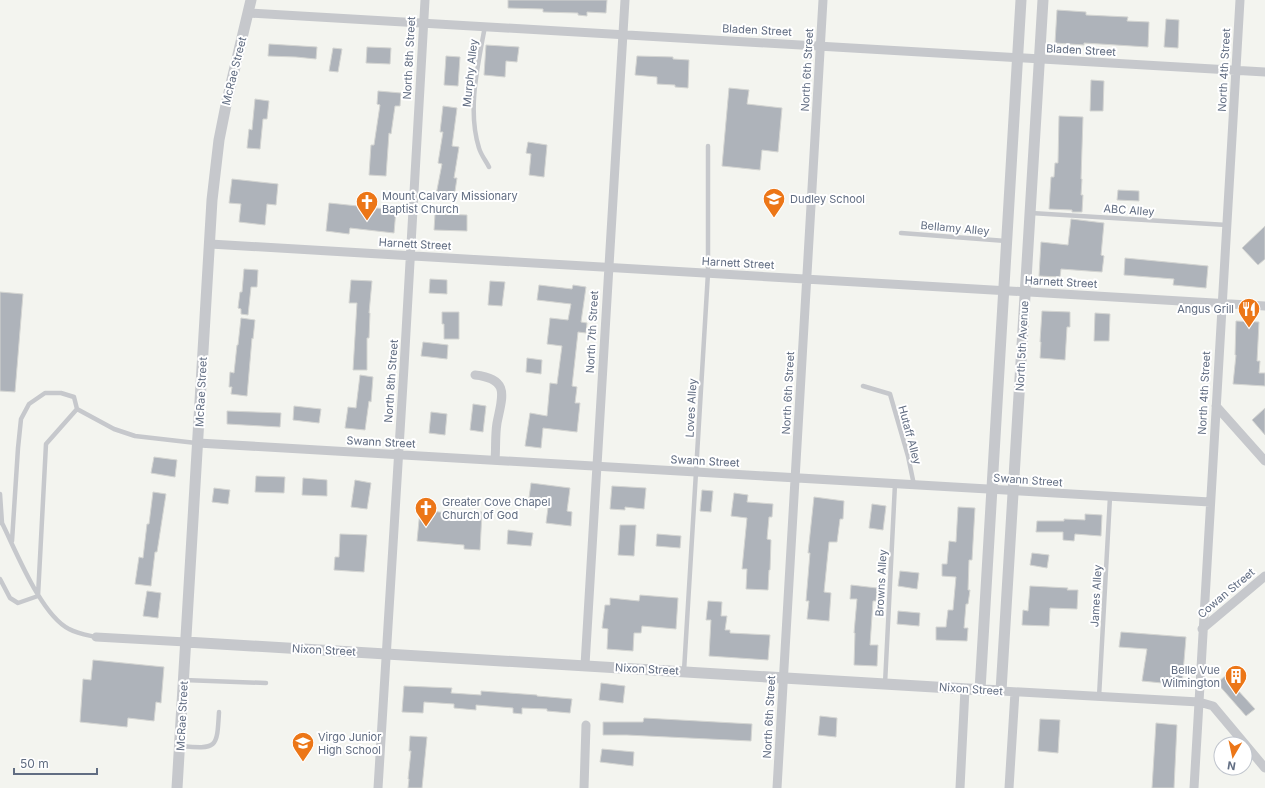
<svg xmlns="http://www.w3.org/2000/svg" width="1265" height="788" font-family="Inter,sans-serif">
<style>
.building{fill:#aeb3ba;stroke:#d4d5d2}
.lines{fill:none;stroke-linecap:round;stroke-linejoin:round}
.service{stroke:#c6c8cc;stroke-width:4.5}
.minor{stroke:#c6c8cc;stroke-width:9}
.tertiary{stroke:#c6c8cc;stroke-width:11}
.labels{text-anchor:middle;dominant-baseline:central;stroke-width:4;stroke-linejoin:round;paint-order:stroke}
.street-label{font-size:11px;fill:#616d82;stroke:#fff}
.poi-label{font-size:11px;fill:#616d82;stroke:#fff;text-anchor:start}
</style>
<rect width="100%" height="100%" fill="#f3f4ef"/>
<path class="building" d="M508,0h99l-1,13 -19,-1v4l-9,-1v-2l-35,-1v-3l-35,-1z
M1057,10l29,2v3l42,2 -1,4 22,1 -1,25 -64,-4v2l-29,-2z
M1166,19l13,1 -1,28 -14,-1z
M269,44l48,3 -1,12 -20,-2 -28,-1z
M486,45l33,2 -2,15 -11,-1 -1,16 -21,-2z
M367,47l24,1 -1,16 -24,-1z
M333,48l9,1 -4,23 -9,-1z
M446,56l14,1 -2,29 -14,-1z
M637,56l36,1v2l16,1 -1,28 -13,-1v-2l-18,-1v-7l-22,-2z
M1091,80l13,1 -1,30h-13z
M729,88l20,2 -2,14 35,4 -4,44 -16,-2 -2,20 -38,-4z
M378,91l23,2 -1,13h-5l-4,28 -2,-1 -3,43 -17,-1 2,-30h3l6,-40 -3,-1z
M255,99l14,2 -2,18h-4l-3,30 -13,-1 2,-19 3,1z
M443,106l14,2 -5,38 7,1 -5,31h3l-3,20 -18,-3 6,-31 -4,-1 5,-31h-3z
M1059,116l24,1 -2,62h1l-1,16h2l-1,17h-10v-2l-23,-1 2,-32h3l1,-14h3z
M528,142l19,3 -3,32 -15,-2 2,-21 -5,-1z
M232,179l46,5 -2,21 -9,-1 -2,21 -26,-3 2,-18 -12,-1z
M1118,190l21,1v10l-22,-1z
M329,203l67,7 -2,23 -44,-5 -1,6 -23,-3z
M435,214l32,1v16l-33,-1z
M1071,219l33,4 -3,32 3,1 -2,16 -41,-3 -1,8 -21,-1 2,-34 27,3z
M1265,226v33l-7,6 -16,-17z
M1125,258l83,8 -2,22 -33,-3 1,-6 -50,-4z
M244,269l14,1 -1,17h-6l-3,28 -7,-1v-5l-3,-1 2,-16h2z
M430,279l17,1v14l-18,-1z
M351,280l21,1 -3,32h1l-1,25h-2v32h-14l4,-67h-8z
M490,281l15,1 -3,24 -14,-1z
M539,285l33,4 1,-4 13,2 -5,35 6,1 -1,10 -8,-1 -6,54 5,1 -2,16h5l-3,29 -34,-4 -2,20 -16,-2 5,-33 17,3 3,-33 7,1 5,-38 -15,-2 3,-26 18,2 3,-16 -34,-4z
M0,292l23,2 -8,98 -15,-1z
M1042,311l28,1v15h-3l-2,33 -25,-2 1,-16h-1z
M442,312h17v27h-15v-15h-2z
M1095,313l15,1 -1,27h-15z
M241,318l14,2 -2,19 -1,-1 -5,58 -16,-2 1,-7h-3l1,-15 4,1 3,-28h1z
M1236,321l23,1 -2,39h3l-1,12h6v13l-32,-2 3,-29h-1z
M423,342l25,3 -1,14 -26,-3z
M527,358l15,2 -1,14 -15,-2z
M360,375l13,2 -2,25 -2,-1 -4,29 -20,-2 3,-21 8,1z
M473,404l13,2 -3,26 -13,-2z
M294,406l27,3 -2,14 -26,-3z
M1265,408v27l-13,-15z
M227,411l54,2 -1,14 -53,-3z
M431,412l16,2 -2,21 -16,-2z
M154,457l23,3 -2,17 -24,-4z
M256,476l29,1 -1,16 -29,-1z
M303,478l24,2v16l-25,-1z
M355,480l16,3 -4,26 -16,-2z
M531,483l39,5 -3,23 5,1 -1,14 -25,-3 3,-23 -20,-2z
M612,486l34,2 -2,21 -19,-2v3l-15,-1z
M214,488l16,2 -2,14 -16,-2z
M702,490l11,1 -2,21 -11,-1z
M153,492l13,2 -9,58h-2l-4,34 -16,-2 4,-27 4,1 4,-34h2z
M734,493l14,2 -1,7 26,2 -1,13h-3l-2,22 4,1 -1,30h-1l-1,20 -22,-1 1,-20h-5l5,-51 -16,-2z
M814,497l30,4 -1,18h-3l-3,23h-8l-5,50 7,1 -2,28 -22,-2 2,-18h-3l4,-48h-2z
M872,504l14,2 -3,24 -14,-2z
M958,507l17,1 -3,52h-3l-1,30h2l-2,14h-2l-2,24h4l-1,13 -31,-1v-13h10l2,-17h5l3,-33 -14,-1v-12h5l2,-23 7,1z
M420,510l29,3v5l17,1 1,-8 15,1 -2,38 -16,-1v-4l-47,-4z
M1085,514l17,1 -1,21 -26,-2 -1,7 -11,-1v-8h-27l1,-11h27v-2l21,1z
M620,525h16l-2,31 -16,-1z
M508,530l25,3 -2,13 -24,-2z
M340,534l27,1 -3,37 -30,-2 1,-13h4z
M657,534l24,2 -1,12 -24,-2z
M1032,553l17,2 -2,13 -17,-3z
M900,571l19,2 -2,16 -19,-3z
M851,585l26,3 -1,13h-3l-3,44h8l-1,21 -23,-1 1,-32h-1l3,-34h-7z
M1030,586l38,2 -1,2h11l-1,19 -27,-1 -1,18 -27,-1 1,-15 5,1z
M147,591l14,2 -3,25 -15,-2z
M640,595l38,3 -2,31 -34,-3 -1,7h-7l-1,18 -26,-2 1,-20 -6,-1 3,-23h5v-7l29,3z
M708,601l14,1 -1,14h6l-2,14h5v3l40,2 -2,25 -59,-4 2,-36h-5z
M898,611l22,2 -1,13 -22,-2z
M1121,632l65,5 -4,48 -40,-4 5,-32 -28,-2z
M93,660l71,7 -3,36 -5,-1 -2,19 -26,-3 -1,9 -47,-5 3,-43 8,1z
M1225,676l30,33 -9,7 -29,-33z
M601,683l24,3 -2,17 -24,-3z
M404,686l48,2 -1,5 30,2v-4l56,4v1l35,3 -2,14 -23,-2v-2l-25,-1v6l-9,-1v-5l-37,-3v5l-22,-2v-4l-30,-2 -1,11 -21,-1z
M820,716l17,2 -1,19 -18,-2z
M644,718l108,6 -1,17 -124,-6h-24v-13h40z
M1040,719l20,1 -2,33 -20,-2z
M1156,723l21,2 -3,63h-22z
M410,736l17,1 -5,51h-14l1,-9h-1l3,-28h-2z
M602,749l32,3 -1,14 -33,-4z"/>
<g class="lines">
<path class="service" d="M485,26c-7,39 -18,84 -6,122 2,7 7,13 10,19
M1031,213l196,12
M901,233l105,8
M863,386l27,8 18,62 6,29
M77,409l37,20 21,7 61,7
M0,494l2,29
M0,523h2c14,28 39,92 67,106 9,5 18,6 27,8
M12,541l6,-93 3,-29 8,-15 16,-11h16l13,4 3,12
M0,579l10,19 8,5 20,-7 8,-152 31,-35
M684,671l24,-398v-127
M184,680l82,3
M885,684l10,-200
M1099,697l11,-200
M180,746c37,3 37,3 39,-34"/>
<path class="minor" d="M248,13l1017,59
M210,244l1055,62
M475,375c36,4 27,22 22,48 -2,12 -1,25 -2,37
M1216,406l49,55
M198,443l1012,59
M1202,629l63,-53
M96,637l90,5
M585,665l40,-665
M1001,691l198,11 14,4 52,62
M378,788l26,-421 21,-367
M584,788l2,-63
M777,788l46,-788
M960,788l5,-99
M1009,788l6,-96
M1194,788l46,-788"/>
<path class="tertiary" d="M186,642l815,49 42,-691
M980,690l41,-690
M177,788l35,-588 7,-60 7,-35 25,-105"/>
</g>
<defs>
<g id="school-pin" transform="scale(1.15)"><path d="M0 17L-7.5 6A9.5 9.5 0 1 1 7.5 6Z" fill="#ec7617" stroke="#fff"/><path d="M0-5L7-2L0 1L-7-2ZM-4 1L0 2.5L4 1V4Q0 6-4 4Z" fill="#fff"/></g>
<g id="church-pin" transform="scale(1.15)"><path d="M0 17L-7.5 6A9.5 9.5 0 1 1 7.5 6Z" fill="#ec7617" stroke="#fff"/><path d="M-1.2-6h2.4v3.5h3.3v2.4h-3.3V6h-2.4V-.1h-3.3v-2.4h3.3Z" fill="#fff"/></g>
<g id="restaurant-pin" transform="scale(1.15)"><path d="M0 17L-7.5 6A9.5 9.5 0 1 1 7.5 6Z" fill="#ec7617" stroke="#fff"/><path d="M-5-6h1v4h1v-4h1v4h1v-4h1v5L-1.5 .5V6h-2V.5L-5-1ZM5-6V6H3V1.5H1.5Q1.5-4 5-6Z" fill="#fff"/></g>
<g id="building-pin" transform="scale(1.15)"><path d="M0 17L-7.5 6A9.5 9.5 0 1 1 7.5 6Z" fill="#ec7617" stroke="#fff"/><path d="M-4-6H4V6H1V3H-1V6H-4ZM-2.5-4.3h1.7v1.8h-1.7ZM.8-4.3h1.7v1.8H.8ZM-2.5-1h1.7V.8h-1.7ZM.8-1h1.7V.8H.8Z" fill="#fff"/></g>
</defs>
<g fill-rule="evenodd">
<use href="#school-pin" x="774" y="199"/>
<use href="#church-pin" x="367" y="202"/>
<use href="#restaurant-pin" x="1249" y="309"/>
<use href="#church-pin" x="426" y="508"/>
<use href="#building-pin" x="1236" y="676"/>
<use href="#school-pin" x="303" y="743"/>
</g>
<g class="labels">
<g class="street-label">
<text transform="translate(757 30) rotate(3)">Bladen Street</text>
<text transform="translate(1081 50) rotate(3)">Bladen Street</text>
<text transform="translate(409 58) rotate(-87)">North 8th Street</text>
<text transform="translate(807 70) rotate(-87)">North 6th Street</text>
<text transform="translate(1224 70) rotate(-87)">North 4th Street</text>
<text transform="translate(234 71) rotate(-76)">McRae Street</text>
<text transform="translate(470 73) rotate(-84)">Murphy Alley</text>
<text transform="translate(1129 210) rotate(4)">ABC Alley</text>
<text transform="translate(955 228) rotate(5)">Bellamy Alley</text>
<text transform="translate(415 244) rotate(3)">Harnett Street</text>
<text transform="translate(738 263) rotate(3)">Harnett Street</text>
<text transform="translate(1061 282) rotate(3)">Harnett Street</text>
<text transform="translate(592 332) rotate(-87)">North 7th Street</text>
<text transform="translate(1022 346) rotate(-87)">North 5th Avenue</text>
<text transform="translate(391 381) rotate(-86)">North 8th Street</text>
<text transform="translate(201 392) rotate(-87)">McRae Street</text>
<text transform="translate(788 393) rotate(-87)">North 6th Street</text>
<text transform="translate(1204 393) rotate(-87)">North 4th Street</text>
<text transform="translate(691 408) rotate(-87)">Loves Alley</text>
<text transform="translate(910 435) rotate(75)">Hutaff Alley</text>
<text transform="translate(381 442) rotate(3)">Swann Street</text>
<text transform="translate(705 461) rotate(3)">Swann Street</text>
<text transform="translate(1028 480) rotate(4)">Swann Street</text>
<text transform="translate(881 583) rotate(-87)">Browns Alley</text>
<text transform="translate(1226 593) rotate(-40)">Cowan Street</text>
<text transform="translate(1096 596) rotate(-87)">James Alley</text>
<text transform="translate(324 650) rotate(3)">Nixon Street</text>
<text transform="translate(647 669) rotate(3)">Nixon Street</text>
<text transform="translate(971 689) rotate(4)">Nixon Street</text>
<text transform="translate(182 716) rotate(-87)">McRae Street</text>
<text transform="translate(769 717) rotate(-87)">North 6th Street</text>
</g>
<g class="poi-label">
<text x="382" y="196">Mount Calvary Missionary<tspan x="382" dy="13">Baptist Church</tspan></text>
<text x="790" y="199">Dudley School</text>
<text x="1234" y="309" text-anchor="end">Angus Grill</text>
<text x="442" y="502">Greater Cove Chapel<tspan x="442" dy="13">Church of God</tspan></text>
<text x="1220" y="670" text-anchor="end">Belle Vue<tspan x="1220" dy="13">Wilmington</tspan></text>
<text x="318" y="737">Virgo Junior<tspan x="318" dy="13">High School</tspan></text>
</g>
</g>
<g transform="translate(1233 756) rotate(189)"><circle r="19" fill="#ffffff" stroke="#c0c5cd"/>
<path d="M0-3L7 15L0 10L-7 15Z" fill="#ec7617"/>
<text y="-6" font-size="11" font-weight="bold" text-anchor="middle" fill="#616d82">N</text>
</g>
<path d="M14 768v6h83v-6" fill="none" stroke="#616d82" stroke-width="2"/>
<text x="20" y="768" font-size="12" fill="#616d82" stroke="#ffffff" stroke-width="3" paint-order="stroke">50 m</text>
</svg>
